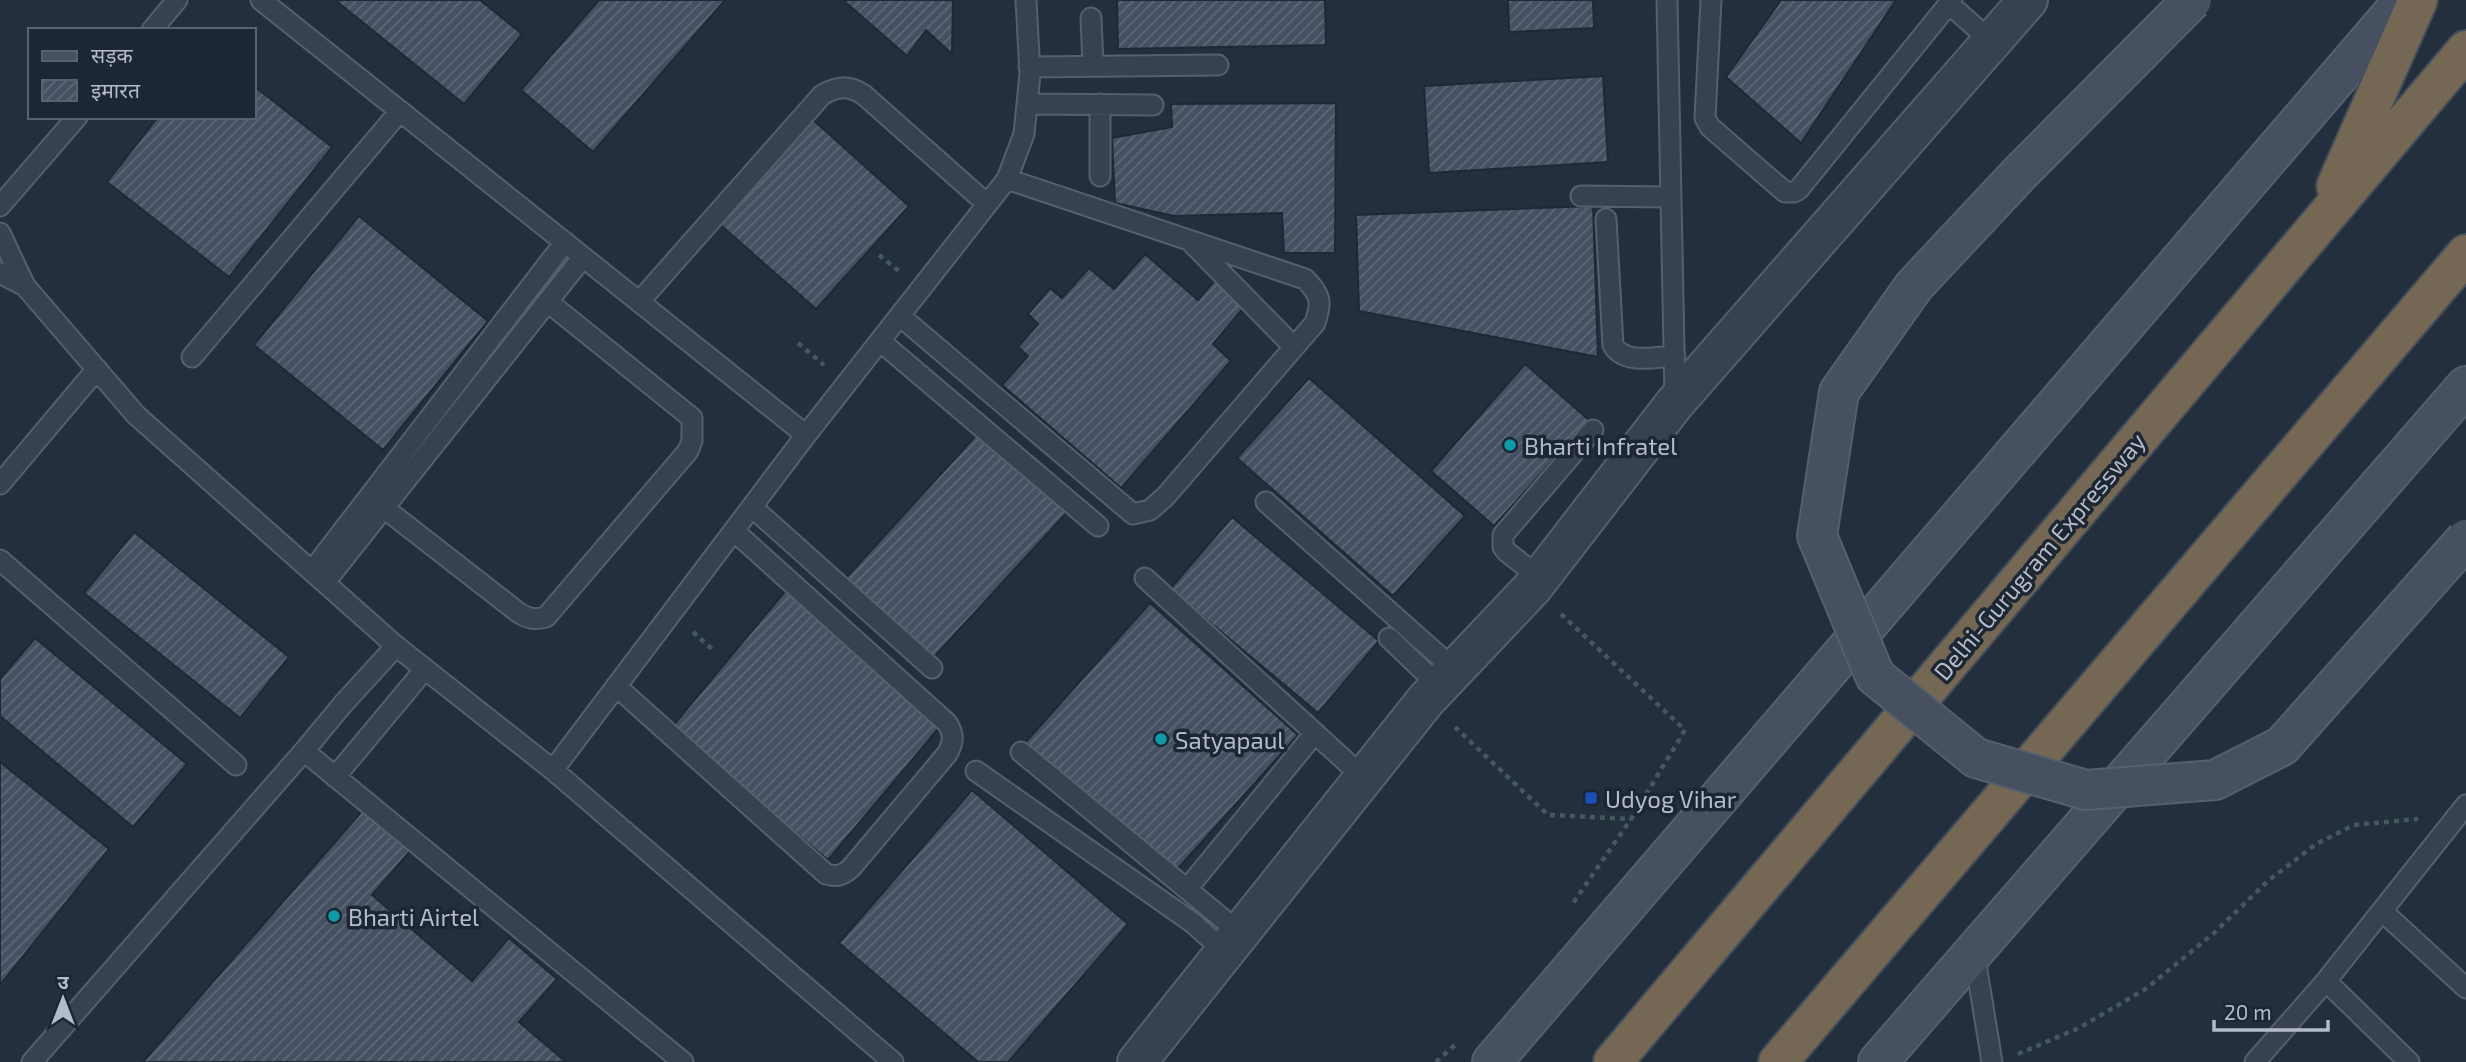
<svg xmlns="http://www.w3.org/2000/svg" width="2466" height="1062" font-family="'Exo 2','Noto Sans Devanagari',sans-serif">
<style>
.building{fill:url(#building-hatch);stroke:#1f2835;stroke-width:2}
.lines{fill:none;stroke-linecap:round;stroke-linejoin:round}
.service-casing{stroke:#565f6c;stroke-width:23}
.minor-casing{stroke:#565f6c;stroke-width:42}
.secondary-casing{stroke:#565f6c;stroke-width:42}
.motorway-casing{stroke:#434c59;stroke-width:42}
.path{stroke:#44595c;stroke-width:4.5;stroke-dasharray:5 5;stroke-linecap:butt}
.service{stroke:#38414e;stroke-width:19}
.minor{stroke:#38414e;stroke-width:38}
.secondary{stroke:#465061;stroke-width:38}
.motorway{stroke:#746855;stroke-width:38}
.secondary-bridge-casing{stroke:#565f6c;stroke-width:42;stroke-linecap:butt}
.secondary-bridge{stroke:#465061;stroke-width:38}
.culture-dot{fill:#0f9aa8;stroke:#1d2633;stroke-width:2.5}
.transit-dot{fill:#1a4fb4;stroke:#1d2633;stroke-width:2.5}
.labels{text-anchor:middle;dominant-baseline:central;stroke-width:7;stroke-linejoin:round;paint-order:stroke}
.poi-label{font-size:24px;fill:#b4bcc9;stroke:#1d2633;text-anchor:start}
.street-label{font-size:24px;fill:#b4bcc9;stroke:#1d2633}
</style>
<defs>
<pattern id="building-hatch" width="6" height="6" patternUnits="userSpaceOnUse" patternTransform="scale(1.75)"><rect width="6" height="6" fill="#455162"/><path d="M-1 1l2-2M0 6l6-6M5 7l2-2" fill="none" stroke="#5d6877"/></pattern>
</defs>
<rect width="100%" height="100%" fill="#242f3e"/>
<path class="building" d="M335,0h145l42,34 -58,70z
M599,0h126l-132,152 -72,-62z
M843,0h110l-1,54 -26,-24 -19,26z
M1117,0h208l1,45 -208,4z
M1508,0h85l1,28 -85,4z
M1781,0h115l-95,143 -75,-66z
M1603,76l5,86 -179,11 -5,-87z
M254,86l78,61 -103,130 -122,-95 51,-65h96z
M1336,103l-1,150h-51l-2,-40 -108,3 -59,-13 -3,-65 60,-11 -1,-23z
M810,117l99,89 -93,103 -100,-88z
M1593,206l5,151 -239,-46 -3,-96z
M359,216l129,105 -105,129 -129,-105z
M1145,254l53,46 18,-21 30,26 -33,39 18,17 -110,127 -119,-103 26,-29 -10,-9 20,-23 -10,-10 22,-26 12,10 27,-30 25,21z
M1525,364l64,56 -95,106 -63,-55z
M1309,378l156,138 -72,80 -156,-138z
M982,429l88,80 -136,148 -88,-79z
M1232,517l147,124 -61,72 -148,-124z
M134,532l155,125 -49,61 -156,-125z
M787,589l156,134 -115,137 -157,-132z
M1150,603l148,132 -126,140 -148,-131z
M35,638l152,126 -54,63 -133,-111v-37z
M0,762l109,87 -109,136z
M972,790l156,134 -120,138h-30l-139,-119z
M363,810l48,40 -39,45 100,86 37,-43 48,41 -38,43 47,40h-423z"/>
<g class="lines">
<g class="service-casing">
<path id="service" d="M261,0l545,435
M1667,0l8,399
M1711,0l-6,118 5,9 75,65h9l5,-3 153,-189
M1949,4l43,38
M1091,18l2,48
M152,30l25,-30
M1029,67l189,-2
M1027,104l126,1
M1100,104v72
M1581,196l90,1
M0,206l77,-89
M1606,219l7,126c11,20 43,12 62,11
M0,233l25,53 111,129 260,231 157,124 340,292
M1192,243l102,104
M0,273l25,13
M639,302l183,-207c15,-9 27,-10 42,0l123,109
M900,316l233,198 17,-4 15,-13 150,-174c7,-21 6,-28 -10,-44l-298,-100
M880,341l218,185
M192,357l208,-246
M0,484l97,-115
M1266,502l189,168
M752,507l180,161
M384,508l135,105c10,6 16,7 27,4l142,-166 4,-10v-23l-144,-116
M0,560l236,205
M312,571l253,-329
M1145,578l219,200
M1540,578l-33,-26 -4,-5v-12l90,-105
M325,582l258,-325
M1389,638l50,48
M616,686l210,188c11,3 16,2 25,-6l96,-114c7,-12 7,-20 0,-31l-213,-192
M304,751l379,311
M1021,752l219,181
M553,770l253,-335 201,-256 17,-45 6,-60 -4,-74
M976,771l217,152 32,29
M335,777l90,-108
M1187,889l128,-156
M2382,911l84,77
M1974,952l18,110
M2326,981l83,81
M32,1062l272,-311 39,-47 53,-58
M2255,1062l71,-81 140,-176"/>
</g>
<g class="minor-casing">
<path id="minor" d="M1137,1062l289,-362 107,-113 142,-184 353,-403"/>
</g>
<g class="secondary-casing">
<path id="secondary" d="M1492,1062l912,-1062
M1878,1062l588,-676"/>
</g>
<g class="motorway-casing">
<path id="motorway" d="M2336,186l82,-186
M1613,1062l853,-1012
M1778,1062l688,-808"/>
</g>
<path class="path" d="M879,255l21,17
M798,343l26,22
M1561,614l124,116 -54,89 -60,87
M693,632l19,17
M1455,727l93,88 83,4
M2018,1054l61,-26 68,-40 67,-55 54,-52 48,-37 38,-19 64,-6
M1436,1062l20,-18"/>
<use href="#service" class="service"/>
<use href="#minor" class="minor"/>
<use href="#secondary" class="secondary"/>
<use href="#motorway" class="motorway"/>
<g class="secondary-bridge-casing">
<path id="secondary-bridge" d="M2192,0l-173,174 -105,112 -75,106 -22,144 58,140 101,82 110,32 129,-10 67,-34 184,-207"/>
</g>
<use href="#secondary-bridge" class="secondary-bridge"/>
</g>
<g class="culture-dot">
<circle cx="1510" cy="445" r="7"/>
<circle cx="1161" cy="739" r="7"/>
<circle cx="334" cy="916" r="7"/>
</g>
<rect class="transit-dot" x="1584" y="791" width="14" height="14" rx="3.5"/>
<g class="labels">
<g class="poi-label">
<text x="1524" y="445">Bharti Infratel</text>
<text x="1175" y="739">Satyapaul</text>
<text x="1605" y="798">Udyog Vihar</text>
<text x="348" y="916">Bharti Airtel</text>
</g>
<g class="street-label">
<text transform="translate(2039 556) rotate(-50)">Delhi-Gurugram Expressway</text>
</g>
</g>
<rect x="28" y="28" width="228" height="91" fill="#1d2633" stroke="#59626f" stroke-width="2"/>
<rect x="42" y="51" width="35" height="10" fill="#465061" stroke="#59626f" stroke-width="2"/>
<text x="91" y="63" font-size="21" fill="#b4bcc9">सड़क</text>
<rect x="42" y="80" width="35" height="21" fill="url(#building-hatch)" stroke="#59626f" stroke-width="2"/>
<text x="91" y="98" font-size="21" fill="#b4bcc9">इमारत</text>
<g transform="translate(63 999)" stroke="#1d2633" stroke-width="5" paint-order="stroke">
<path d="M0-5L12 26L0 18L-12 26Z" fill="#b4bcc9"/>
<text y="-10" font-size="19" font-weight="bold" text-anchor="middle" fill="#b4bcc9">उ</text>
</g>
<path d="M2214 1020v10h114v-10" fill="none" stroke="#b4bcc9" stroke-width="3.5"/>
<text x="2224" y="1020" font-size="21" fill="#b4bcc9" stroke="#1d2633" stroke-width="5" paint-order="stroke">20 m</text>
</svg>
